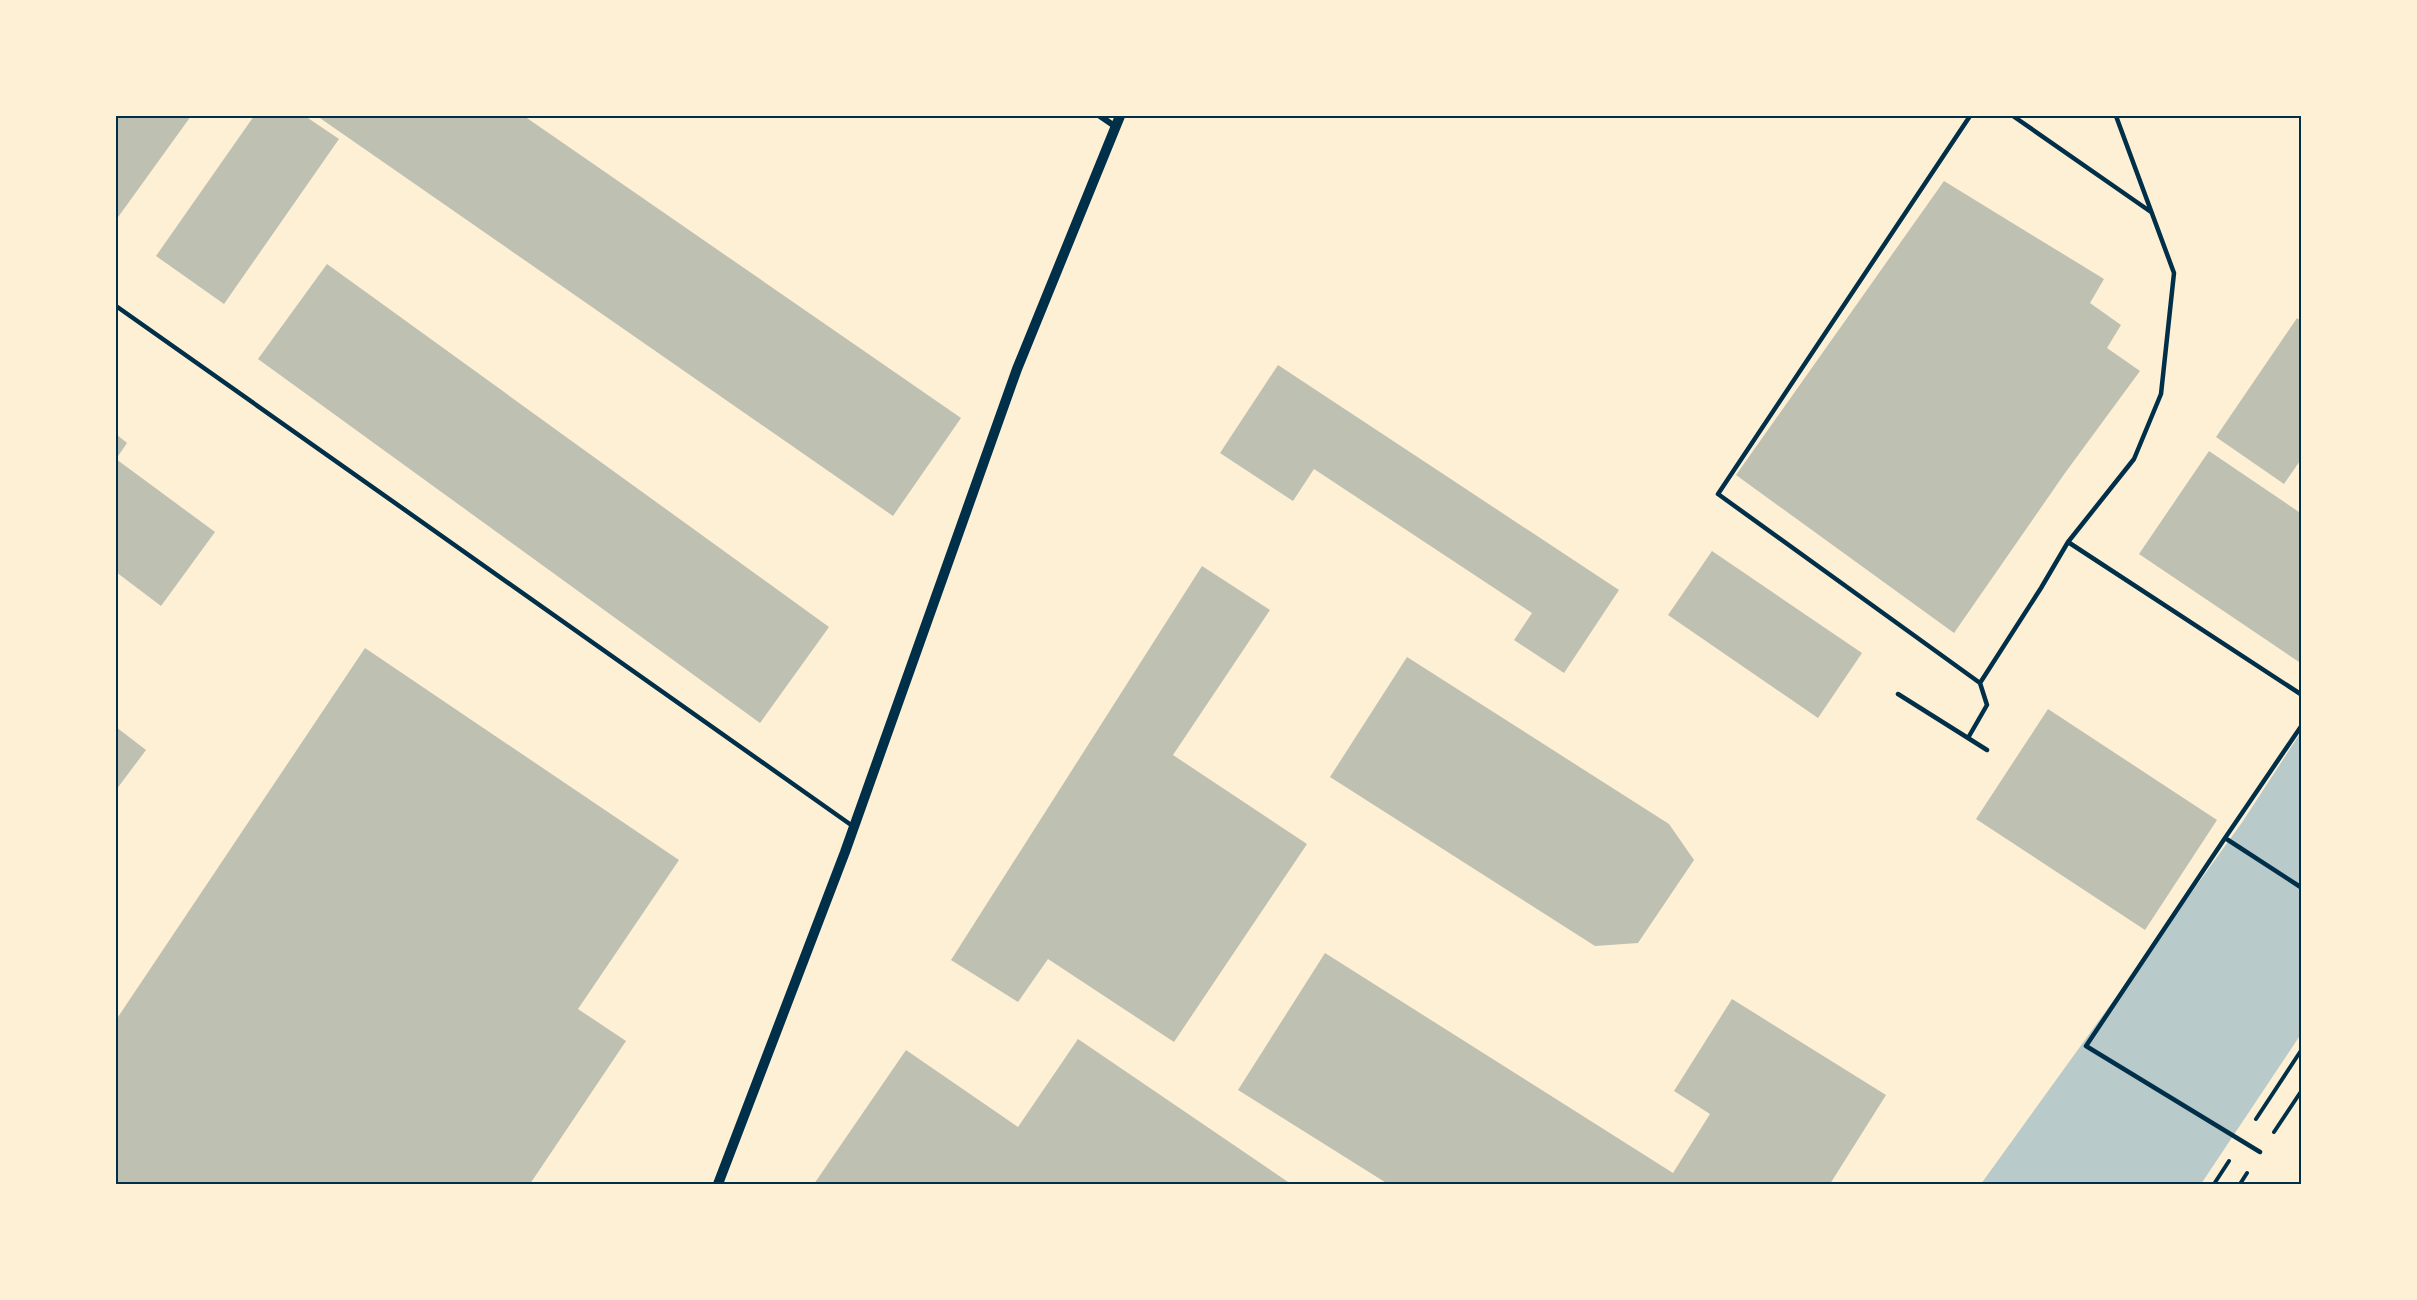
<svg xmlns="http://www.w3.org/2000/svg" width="2417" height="1300" font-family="'Public Sans',sans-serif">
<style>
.green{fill:#b9caca}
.building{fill:#bec0b2}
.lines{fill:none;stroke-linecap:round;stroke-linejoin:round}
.path{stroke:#003049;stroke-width:4}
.service{stroke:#003049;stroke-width:4.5}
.minor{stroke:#003049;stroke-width:6}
.tertiary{stroke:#003049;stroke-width:10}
.neatline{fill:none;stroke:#003049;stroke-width:2}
</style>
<rect width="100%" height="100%" fill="#fdf0d5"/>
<path class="green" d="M2301,732v302l-100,150h-220l262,-363z"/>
<path class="building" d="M116,116h75l-75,104z
M254,116h51l34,23 -115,165 -68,-48z
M317,116h207l437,302 -68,98z
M1944,181l160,98 -14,24 31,22 -14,23 33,23 -75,102 -111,160 -218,-158z
M327,264l502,363 -69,96 -502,-364z
M2297,318l5,4v136l-18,26 -68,-47z
M1278,365l341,225 -55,83 -50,-33 18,-27 -218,-144 -21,32 -73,-48z
M116,434l11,9 -11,16 99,73 -54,74 -45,-34z
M2209,451l93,63v150l-163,-110z
M1712,551l150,102 -44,65 -150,-103z
M1202,566l68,44 -97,145 134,89 -133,198 -126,-83 -30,43 -67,-42z
M365,648l314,212 -101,149 48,32 -96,143h-414v-164z
M1407,657l262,167 25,36 -56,83 -43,3 -265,-169z
M2048,709l169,111 -72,110 -169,-111z
M116,727l30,23 -30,40z
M1325,953l348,220 37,-59 -36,-23 58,-92 154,96 -56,89h-442l-150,-94z
M1078,1039l213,145h-477l92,-134 112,77z"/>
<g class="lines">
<path class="path" d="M2256,1119l46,-70
M2274,1132l28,-42
M2214,1184l15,-23
M2240,1184l7,-11"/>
<path class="service" d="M1970,116l-252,378 262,189 61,-95 27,-46 66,-83 27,-65 13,-121 -58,-157
M2013,116l138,96
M116,306l738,521
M2068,542l234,153
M1898,694l70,44 19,-33 -7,-22
M2302,725l-77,113 77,50
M1968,738l19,12
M2225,838l-139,208 174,106"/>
<path class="minor" d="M1100,116l16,11"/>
<path class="tertiary" d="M718,1184l127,-332 172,-483 103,-253"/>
</g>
<rect width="2417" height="1300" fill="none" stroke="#fdf0d5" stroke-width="234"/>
<rect x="117" y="117" width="2183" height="1066" class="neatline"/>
</svg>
